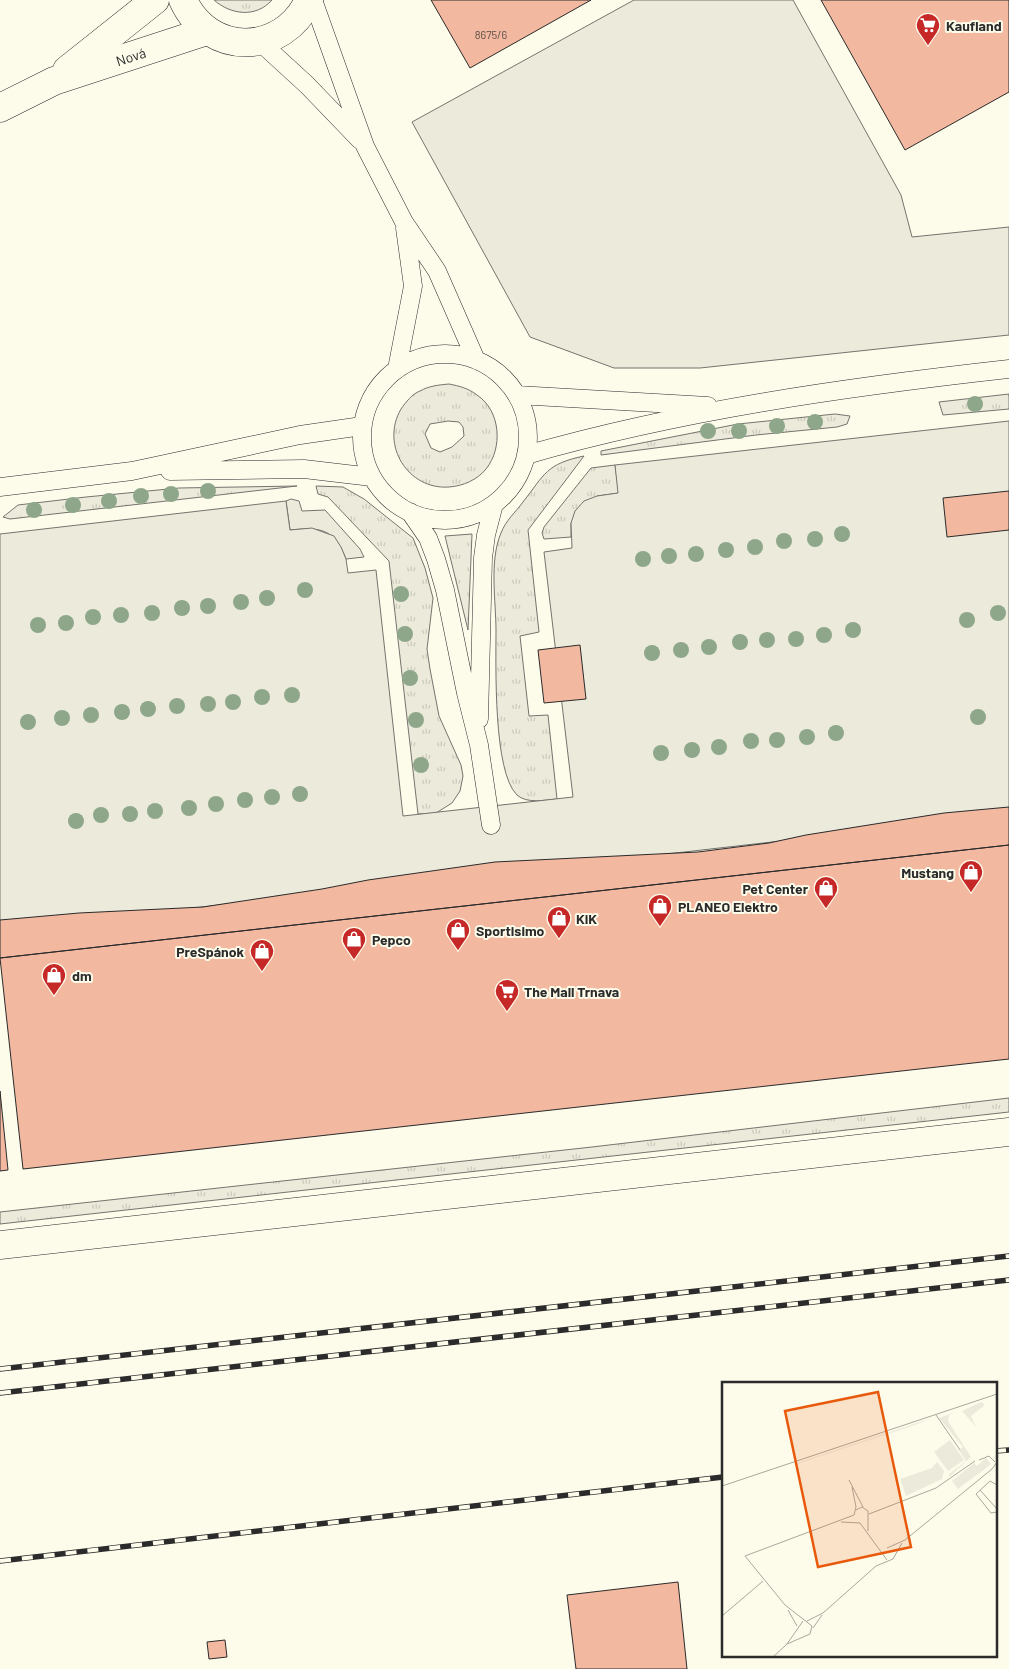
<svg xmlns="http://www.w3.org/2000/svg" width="1009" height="1669" font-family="Barlow,sans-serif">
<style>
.grass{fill:url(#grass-tufts);stroke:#74746e;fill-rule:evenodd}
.garden{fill:#ecebdb;stroke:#74746e}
.parking{fill:#eceadb;stroke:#74746e}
.building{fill:#f2b8a0;stroke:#2b2b2b}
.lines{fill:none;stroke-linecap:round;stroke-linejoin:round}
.service-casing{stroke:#2b2b2b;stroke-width:19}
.minor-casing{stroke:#2b2b2b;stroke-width:29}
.service{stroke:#fdfbea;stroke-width:18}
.minor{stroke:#fdfbea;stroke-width:28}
.rail-casing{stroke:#2b2b2b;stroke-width:5.5}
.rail{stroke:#fdfbea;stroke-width:4;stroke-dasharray:11;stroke-linecap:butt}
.tree{fill:#8ea78a}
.labels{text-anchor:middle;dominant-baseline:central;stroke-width:4;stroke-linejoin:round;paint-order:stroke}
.number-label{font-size:11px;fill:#5d4e48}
.poi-label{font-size:14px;font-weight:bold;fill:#2b2b2b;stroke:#fdfbea;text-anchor:start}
.street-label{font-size:14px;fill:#2b2b2b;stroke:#fdfbea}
.inset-road{fill:none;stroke:#a9a89e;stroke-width:1}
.view{fill:#e8590c;fill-opacity:0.15;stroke:#e8590c;stroke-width:2.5}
.inset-edge{fill:none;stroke:#2b2b2b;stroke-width:2.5}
</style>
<defs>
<pattern id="grass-tufts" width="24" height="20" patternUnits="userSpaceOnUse" patternTransform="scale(1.25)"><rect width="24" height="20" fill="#ecebdb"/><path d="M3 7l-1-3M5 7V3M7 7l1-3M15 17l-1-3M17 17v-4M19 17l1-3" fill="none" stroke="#cbcabc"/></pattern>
</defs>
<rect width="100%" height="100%" fill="#fdfbea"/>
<path class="grass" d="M214,0h58c-16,18 -41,15 -58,0z
M449,384c10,2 19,4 28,11 24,16 26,53 9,74 -9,11 -23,17 -37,18 -41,3 -69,-42 -48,-78 5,-7 11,-15 19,-18 9,-5 18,-6 29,-7zM448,421l11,1 4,5 1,9 -12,11 -12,5 -9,-4 -6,-14 5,-10z
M1009,394v15l-66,6 -4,-13z
M835,414l15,2 -3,8 -10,3 -81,8 -155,20v-4l137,-27z
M584,456l-56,74 11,102 -19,4 9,80 19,-1 9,84c-12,1 -30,5 -40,-4 -24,-23 -21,-130 -21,-164 0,-30 -7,-70 5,-98 5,-13 14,-20 22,-31 22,-28 23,-38 61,-46z
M615,465l4,28 -22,3 -26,27v14l-27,2 -2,-6 2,-6 47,-59z
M297,486l-287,33 -7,-2 15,-12 68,-8 93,-9z
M316,486l27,1 21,12 49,39 12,30 8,30 -6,51 3,20 9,47 22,49 2,11 -3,15 -8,12 -16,10 -18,1 -29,-253 -61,-64 -10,-3z
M472,534l-4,96 -23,-94z
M1009,1098v14l-1009,112v-12l592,-65z"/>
<path class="garden" d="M291,499l8,2 3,10 23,-1 35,39 4,8 -18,2c-12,-31 -26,-32 -56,-29l-4,-29z"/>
<path class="parking" d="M634,0h159l108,195 11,42 97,-10v108l-309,33h-86l-84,-31 -118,-215z
M1009,421v394l-1009,115v-396l286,-33 4,29 22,-2 22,8 7,11 5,12 2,14 28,-3 27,246 170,-19 -29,-245 28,-4 -1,-25 4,-12 9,-10 13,-5 21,-3 -3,-28z"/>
<path class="building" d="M431,0h160l-121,68z
M821,0h188v92l-104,58z
M1009,491v39l-62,7 -4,-39z
M580,645l6,54 -42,4 -6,-53z
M1009,807v38l-1009,113v-38l79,-7 124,-6 119,-18 46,-9 127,-18 203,-10 71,-9 37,-8 138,-22z
M1009,845v214l-986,110 -23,-211z
M0,1091l8,79 -8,1z
M678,1582l9,87h-111l-9,-74z
M225,1640l2,17 -18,2 -2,-17z"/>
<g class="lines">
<g class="service-casing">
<path id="service" d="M313,0l52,146 39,76 33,49 39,89
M259,41l48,44 53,55
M362 437a83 83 0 1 1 166 0a83 83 0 1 1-166 0Z
M397,369l16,-83 -8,-58
M517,395l191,11
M526,455c157,-45 321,-68 483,-86
M170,471l134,-2 68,8
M0,487l132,-16 168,-36 62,-9
M410,512l18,26 8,21 9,31 21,103 13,52 12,80
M479,719l4,-161 3,-23 8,-31"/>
</g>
<g class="minor-casing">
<g id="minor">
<path d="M183,0c26,57 100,56 126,0"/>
<path d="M67,70l88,-70"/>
<path id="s1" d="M0,108l54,-27 153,-50"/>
<path d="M0,1245l1009,-113"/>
</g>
</g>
<use href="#service" class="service"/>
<use href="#minor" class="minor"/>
<g class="rail-casing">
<path id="rail" d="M0,1369l1009,-113
M0,1393l1009,-113
M995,1451l14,-1
M0,1561l723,-84"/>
</g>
<use href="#rail" class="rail"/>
</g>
<g class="tree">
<circle cx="975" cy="404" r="8"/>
<circle cx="815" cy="422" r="8"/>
<circle cx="777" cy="426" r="8"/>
<circle cx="708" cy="431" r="8"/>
<circle cx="739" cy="431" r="8"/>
<circle cx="208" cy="491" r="8"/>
<circle cx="171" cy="494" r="8"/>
<circle cx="141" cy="496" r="8"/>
<circle cx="109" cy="501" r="8"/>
<circle cx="73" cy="505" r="8"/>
<circle cx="34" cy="510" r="8"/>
<circle cx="842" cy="534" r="8"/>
<circle cx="815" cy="539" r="8"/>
<circle cx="784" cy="541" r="8"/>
<circle cx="755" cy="547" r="8"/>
<circle cx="726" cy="550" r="8"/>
<circle cx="696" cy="554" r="8"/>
<circle cx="669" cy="556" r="8"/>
<circle cx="643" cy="559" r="8"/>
<circle cx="305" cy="590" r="8"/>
<circle cx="401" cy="594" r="8"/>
<circle cx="267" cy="598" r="8"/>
<circle cx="241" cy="602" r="8"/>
<circle cx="208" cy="606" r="8"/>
<circle cx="182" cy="608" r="8"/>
<circle cx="152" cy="613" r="8"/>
<circle cx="998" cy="613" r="8"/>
<circle cx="121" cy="615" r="8"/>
<circle cx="93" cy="617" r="8"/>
<circle cx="967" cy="620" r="8"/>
<circle cx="66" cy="623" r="8"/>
<circle cx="38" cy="625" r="8"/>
<circle cx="853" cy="630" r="8"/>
<circle cx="405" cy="634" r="8"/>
<circle cx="824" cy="635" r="8"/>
<circle cx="796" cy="639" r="8"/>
<circle cx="767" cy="640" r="8"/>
<circle cx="740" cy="642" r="8"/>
<circle cx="709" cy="647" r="8"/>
<circle cx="681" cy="650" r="8"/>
<circle cx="652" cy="653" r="8"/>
<circle cx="410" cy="678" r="8"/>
<circle cx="292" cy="695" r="8"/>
<circle cx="262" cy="697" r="8"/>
<circle cx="233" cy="702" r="8"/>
<circle cx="208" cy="704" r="8"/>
<circle cx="177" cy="706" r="8"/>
<circle cx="148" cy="709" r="8"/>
<circle cx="122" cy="712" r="8"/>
<circle cx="91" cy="715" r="8"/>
<circle cx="978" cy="717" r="8"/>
<circle cx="62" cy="718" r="8"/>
<circle cx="416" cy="720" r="8"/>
<circle cx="28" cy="722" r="8"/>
<circle cx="836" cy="733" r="8"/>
<circle cx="807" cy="737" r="8"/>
<circle cx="777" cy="740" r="8"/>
<circle cx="751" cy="741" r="8"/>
<circle cx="719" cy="747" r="8"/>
<circle cx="692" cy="750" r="8"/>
<circle cx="661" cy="753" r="8"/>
<circle cx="421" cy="765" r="8"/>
<circle cx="300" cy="794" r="8"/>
<circle cx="272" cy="797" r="8"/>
<circle cx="245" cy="800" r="8"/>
<circle cx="216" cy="804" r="8"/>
<circle cx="189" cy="808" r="8"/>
<circle cx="155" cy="811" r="8"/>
<circle cx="130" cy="814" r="8"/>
<circle cx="101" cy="815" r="8"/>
<circle cx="76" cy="821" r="8"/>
</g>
<defs>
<g id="supermarket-pin" transform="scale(1.25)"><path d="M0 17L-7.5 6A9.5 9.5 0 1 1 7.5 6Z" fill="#c62828" stroke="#fdfbea"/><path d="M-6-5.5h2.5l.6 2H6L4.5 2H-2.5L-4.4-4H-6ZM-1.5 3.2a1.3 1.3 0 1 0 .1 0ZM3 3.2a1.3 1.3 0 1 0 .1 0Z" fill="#fff"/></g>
<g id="shop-pin" transform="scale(1.25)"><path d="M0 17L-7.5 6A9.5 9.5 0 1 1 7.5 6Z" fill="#c62828" stroke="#fdfbea"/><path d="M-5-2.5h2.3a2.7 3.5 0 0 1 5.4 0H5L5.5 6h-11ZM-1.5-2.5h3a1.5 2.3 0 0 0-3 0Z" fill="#fff"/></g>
</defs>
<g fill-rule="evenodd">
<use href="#supermarket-pin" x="928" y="25"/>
<use href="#shop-pin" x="971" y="872"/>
<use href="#shop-pin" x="826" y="888"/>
<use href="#shop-pin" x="660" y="906"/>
<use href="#shop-pin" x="559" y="918"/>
<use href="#shop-pin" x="458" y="930"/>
<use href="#shop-pin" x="354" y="939"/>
<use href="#shop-pin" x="262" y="951"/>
<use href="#shop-pin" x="54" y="975"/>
<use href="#supermarket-pin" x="507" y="991"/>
</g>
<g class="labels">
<g class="number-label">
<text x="491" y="34">8675/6</text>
</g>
<g class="poi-label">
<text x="946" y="25">Kaufland</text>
<text x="954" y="872" text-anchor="end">Mustang</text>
<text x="808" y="888" text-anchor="end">Pet Center</text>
<text x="678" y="906">PLANEO Elektro</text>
<text x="576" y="918">KiK</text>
<text x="476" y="930">Sportisimo</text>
<text x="372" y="939">Pepco</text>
<text x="244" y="951" text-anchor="end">PreSpánok</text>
<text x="72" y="975">dm</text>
<text x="524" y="991">The Mall Trnava</text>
</g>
<g class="street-label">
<text stroke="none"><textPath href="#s1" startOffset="141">Nová</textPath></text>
</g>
</g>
<g transform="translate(722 1382)">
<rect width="275" height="275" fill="#fdfbea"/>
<path d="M259,20l4,3 -14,11 5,11 -14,-16zM234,30l-7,3 -1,6 23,36 -22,20v-3l17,-13 -7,-11 4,-3 -24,-29zM210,36l-17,7 -121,40v-1zM228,58l14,20 -16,11 -14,-19zM264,76l5,6 -26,21 16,-14 -23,18 -6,-8 22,-18 3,3zM215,80l7,9 -2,8 -36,17 -6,-17 32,-11z" fill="#ecebdb"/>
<path class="inset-road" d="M214,33l24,35M257,78l10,-4 6,6M127,98l14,27M275,103l-7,-4 -14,13 15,19 6,-1M0,104l275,-92M258,108l17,19M134,128l6,-3 6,4v20M147,132l67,-26 39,-27M119,140l19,1 27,37M165,166l18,-8 87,-71 5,-7M66,228l9,16M0,234l41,-35M85,239l16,-8 53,-47 17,-7 9,-16M91,246l9,-13M65,262l16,-23M51,275l14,-13 23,-10 2,-8 -27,-21 -40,-49 109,-41 2,-8 -4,-20"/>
<path class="view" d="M156,10l33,155 -93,20 -33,-156z"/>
<rect width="275" height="275" class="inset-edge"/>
</g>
</svg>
